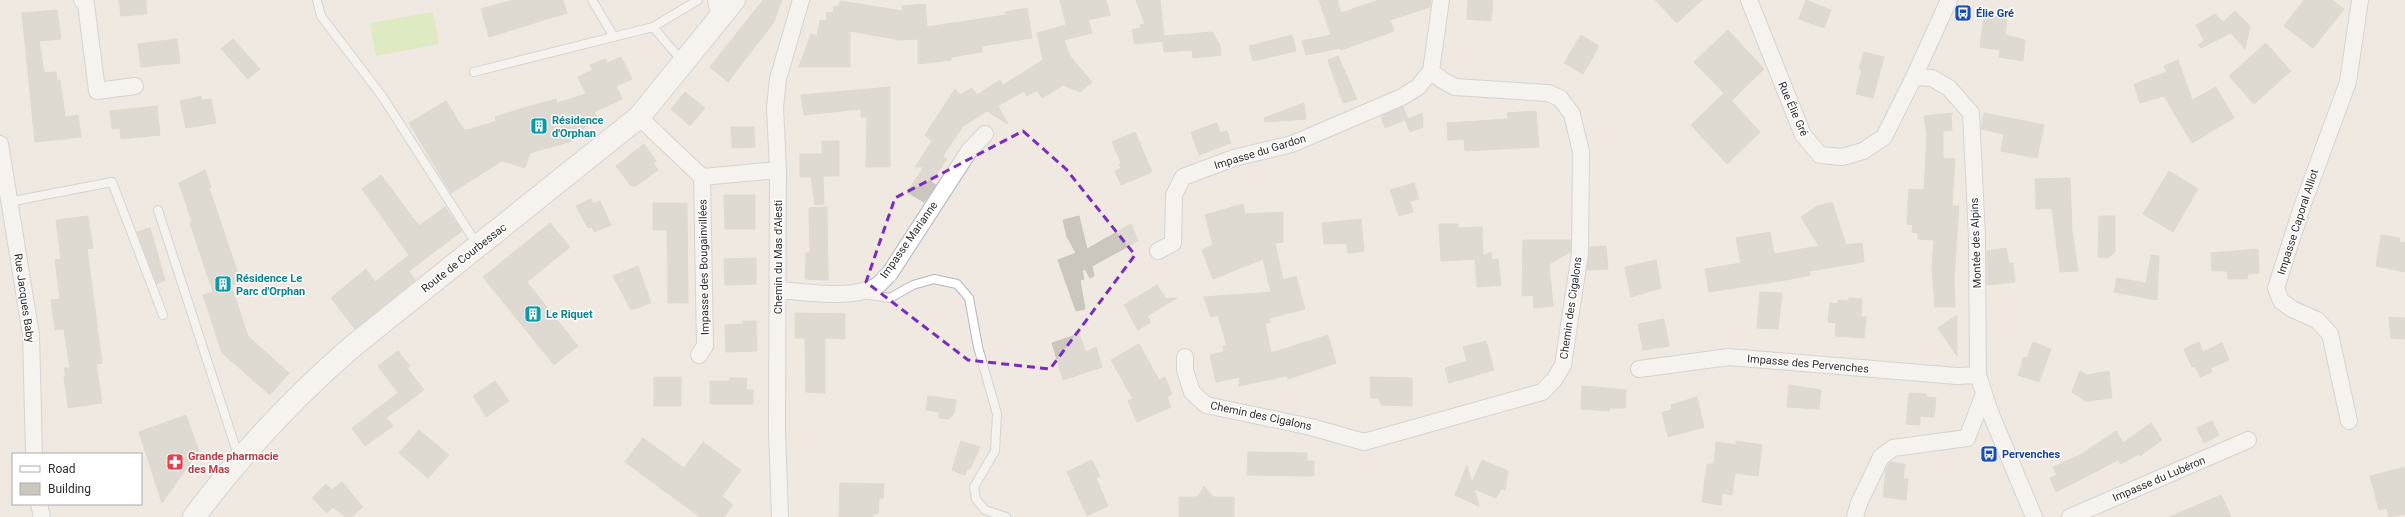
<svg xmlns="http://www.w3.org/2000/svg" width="2405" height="517" font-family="Roboto,sans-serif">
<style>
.pitch{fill:#c9ec9a}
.building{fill:#cbc7bf;stroke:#cbc5ba}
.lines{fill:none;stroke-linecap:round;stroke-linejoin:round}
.lane-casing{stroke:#b4b7c1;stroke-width:10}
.street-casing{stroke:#b4b7c1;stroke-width:18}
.secondary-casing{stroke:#b4b7c1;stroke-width:24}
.lane{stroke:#fff;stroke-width:8}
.street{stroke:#fff;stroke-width:16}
.secondary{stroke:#fff;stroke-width:22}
.marked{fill:none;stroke:#7b2cbf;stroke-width:3;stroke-dasharray:8 5;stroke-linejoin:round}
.labels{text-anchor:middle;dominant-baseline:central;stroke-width:3;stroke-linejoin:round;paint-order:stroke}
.transit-label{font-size:11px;font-weight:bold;fill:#164399;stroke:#fff;text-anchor:start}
.street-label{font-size:11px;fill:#2e2e2e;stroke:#fff}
.culture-label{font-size:11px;font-weight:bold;fill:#0d838f;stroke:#fff;text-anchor:start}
.health-label{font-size:11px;font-weight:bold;fill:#be3a42;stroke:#fff;text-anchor:start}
</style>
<rect width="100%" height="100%" fill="#efe9e1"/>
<path class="pitch" d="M433,12l6,32 -63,12 -6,-33z"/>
<path class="building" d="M119,0h27l1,14 -26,2z
M513,0h50l4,13 -78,24 -8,-28z
M763,0h19l-8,22 -46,60 -18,-15z
M1060,0h46l4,15 -22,5 4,13 -28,7 6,16 22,26 -12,10 -17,-7 -21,13 -5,-8 -10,6 -3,-5 -26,15 10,18 -21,-13 -24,15 -20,30 4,3 -16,23 5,3 -12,17 -17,-10 17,-25h-9l17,-26 -7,-6 30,-46 5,6 12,-7 5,7 23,-15 3,5 40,-25 -6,-27 29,-8z
M1136,0h24l4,36 48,-4 8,13 1,10 -28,3 -1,-8 -28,2 -1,-11 -28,3 -3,-14 9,-2 -1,-3 5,-1z
M1319,0h18l4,13 38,-13h52l-1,7 -40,13 4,11 -53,19 -1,-2 -34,7 -4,-14 29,-6z
M1468,0h25l-2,21 -24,-2z
M1655,0h47l-25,23z
M1806,0l25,10 -7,18 -25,-9z
M2304,0h28l12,9 -31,39 -29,-22z
M840,1l63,10 -1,-5 23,-2 2,23 79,-12 -1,-3 22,-4 5,30 -50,8v6l-31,5v3l-33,4v-25l-18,1 -50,-9v36h-51l12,-33 6,2 3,-16 6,1 1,-9 6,1 1,-7 5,1z
M57,10l4,29 -22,2 5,32 12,-1 1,9 3,-1 5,37 13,-2 3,22 -46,5 -13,-129z
M2235,11l15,15 -5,23 -14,-16 -30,15 -2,-3 5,-5 -8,-15 19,-11 8,8z
M1984,15l23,3 -2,17 20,5 -2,21 -24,-4 1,-7 -20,-3z
M1728,30l36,39 -33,32 -1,-2 30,33 -33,32 -36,-39 33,-32 -30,-31z
M1292,35l4,16 -43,10 -4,-15z
M1581,35l18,11 -16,28 -19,-11z
M177,39l3,24 -39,4 -3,-23z
M233,39l27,30 -12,10 -27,-30z
M2266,43l25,28 -37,33 -25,-28z
M1864,52l20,5 -11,41 -17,-4 6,-25h-3z
M1338,56l19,43 -14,4 -15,-43z
M621,57l11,22 -16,7 6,13 -28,13 4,8 -15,8 2,3 -14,7 1,3 -42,12 -5,15 -23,-7 -51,32 -42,-70 37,-22 18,29 3,-1 1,1 28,-9 -1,-4 32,-10 29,-8 1,4 29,-9 -8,-17 15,-7 -3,-5 15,-6 2,4z
M2178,60l14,40 24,-13 18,31 -42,25 -28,-47 -24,7 -6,-19 33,-12 -3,-6z
M890,87v80h-24l1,-50h-6v-8l-57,6 -3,-20z
M685,92l20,16 -15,18 -19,-17z
M201,96l1,4 9,-1 5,24 -30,5 -6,-27z
M1304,103l2,16 -41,3 -1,-4z
M157,106l3,29 -39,4 -1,-11 -8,1 -2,-18z
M1403,107l5,12 14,-6 1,14 -13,5 -5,-12 -20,8 -4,-12z
M1536,111l3,36 -74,4 -1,-12 -16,1 -1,-17 61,-4 -1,-6z
M1953,113l-2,2 1,15 -9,1v27l12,1 -3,47h7l-5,73 1,28h-20l-3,-40 2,-27 -16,-1v-6l-6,-1 1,-7 -6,-1 2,-35 15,1 3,-55 -3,-19z
M1984,113l60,12 -7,33 -36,-7 3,-17 -23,-5z
M1217,123l3,10 7,-2 4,12 -32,12 -8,-23z
M731,127h23l1,20 -23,1z
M1135,132l17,40 -31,13 -6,-14 6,-3 -2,-4 2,-1 -9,-21z
M822,141h17v35h-16l1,28 -9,1 -4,-28h-11v-23h22z
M644,144l12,17 -3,2 5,7 -22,16h-5l-15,-20z
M205,170l6,17 -2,1 32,94 -10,3 17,51 41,37 -19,22 -48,-42 -19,-58 10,-3 -23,-69 2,-1 -13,-39z
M2169,171l29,18 -25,43 -30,-18z
M381,175l38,51 26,-19 17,24 -53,40 6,9 -60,49 -24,-31 35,-29 9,13 34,-27 -47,-66z
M2070,178l2,52 6,41 -18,1 -8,-64 -16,1 -1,-30z
M1414,183l5,16 -9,2 3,11 -14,4 -9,-26z
M724,195h31v34h-30z
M591,199l2,5 7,-3 11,24 -17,7 -2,-5 -4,1 -12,-22z
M1832,202l14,43 16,-2 2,19 -55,9 1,4 -24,5 -77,12 -4,-23 36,-6 -5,-25 34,-6 4,22 45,-8 -18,-29 16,-11z
M653,203h34l1,100h-20l-1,-73h-14z
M1243,204l2,10 38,-2v30l-8,1 8,37 13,-4 9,33 -36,9 1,5h-5l6,30 57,-18 8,28 -48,16 -1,-3 -48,10 1,-9 -24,5 -6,-27 14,-3 -1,-6h4l-9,-31 -7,2 -7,-20 67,-5 -8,-33 -50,20 -11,-29 11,-5 -8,-30z
M827,207l1,73 -23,-1 1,-26h4l-1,-45z
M88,216l5,32 -6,1 15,114 -6,1 6,39 -34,5 -4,-32h2l-2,-8h6l-6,-39 -9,1 -4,-30 9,-1 -5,-39 6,-1 -5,-39z
M1079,216l8,33 44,-25 7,17 -46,25 2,10 -4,2 -5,-9 -3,2 2,8 -4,1 5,29 -9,2 -18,-51 18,-7 -9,-16 -4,-17z
M2099,216h16v36l-7,6 -10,-1z
M1361,219l3,32 -16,2 -2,-10 -22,1 -2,-21z
M550,223l20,24 -43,35 51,64 -24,19 -71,-88z
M1439,224h19v4l24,-1 1,29 8,-4 1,8 6,-1 3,26 -24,2 -2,-27 2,-1 -36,2z
M150,228l15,52 -8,4 -20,-52z
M2381,235l19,3 -1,4 6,1v29l-29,-6z
M1523,240h48l-1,12 -21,12 4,42 -19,2 -1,-13 -11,1z
M1606,246l2,23 -21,1 3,-23z
M2006,248l3,16 4,-1 2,19 -28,3v-34z
M2258,249l1,24 -11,1 -1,5h-19l-1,-8h-15l-1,-18z
M2151,255l8,1 -2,44 -43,-8 3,-14 29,5z
M756,258v26l-31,1 -1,-26z
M1656,260l5,28 -30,9 -6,-30z
M638,266l13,37 -20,7 -18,-34z
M1157,285l8,12 -5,2 17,-1 -30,18 4,6 -13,8 -14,-25z
M1760,292l22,1 -4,36 -21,-1z
M1849,298l13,1 -1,18h5l-2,21 -29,-2 1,-13 -8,-1 2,-19 8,1v-4l11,1z
M795,313l50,1v25l-20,-1v55l-19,-1 -1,-54h-10z
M1957,315v41l-19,-28z
M2389,317l16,1v21l-14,-1z
M1664,319l5,27 -26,4 -5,-26z
M743,321h13l1,30 -31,1 -1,-27 18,-1z
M1079,334l7,18 10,-5 6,20 -39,13 -11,-37z
M1486,341l8,29 -45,13 -4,-15 22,-7 -4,-14z
M2033,342l18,7 -12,33 -21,-7 6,-18 3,1z
M2199,342l4,10 19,-9 7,17 -19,8 2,4 -12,5 -5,-11 -3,1 -8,-18z
M1139,344l20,36 6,-3 7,17 -5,3 4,10 -34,15 -9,-21 5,-2 -22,-39z
M398,351l12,15 -3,2 17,22 -38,28 7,8 -28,20 -13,-18 46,-35 -20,-27z
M2080,371l7,4 22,-4 3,27 -26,3 -14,-9z
M654,377h27v29h-27z
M1370,377l42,1v28l-31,-1 -2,-7h-8z
M730,378h17l-1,12h7v14h-43v-23h20z
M495,381l14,20 -23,16 -13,-21z
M1789,385l32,5 -2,19 -32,-2z
M1582,386l44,4 -1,18h-16v3l-28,-2z
M1909,393l17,1v3l10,1 -2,19 -14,-1v9l-14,-1z
M928,396l28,4 -2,14 -5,5 -10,-1v-6l-13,-2z
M1697,397l7,30 -36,10 -6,-25 10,-2 -1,-5z
M186,415l13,36 -37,52 -23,-71z
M2212,421l7,14 -15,8 -7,-15z
M2151,423l11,17 -22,16 -1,-2 -18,10 -3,-4 -62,32 -6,-14 7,-3 -4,-8 27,-12 36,-24 7,12z
M419,430l30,25 -21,23 -29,-25z
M643,438l41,30 19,-26 38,28 -19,26 11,9 -9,12h-24l-75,-55z
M961,441l19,6 -10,22h-3l-2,6 -13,-5z
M1736,441l26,4 -4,31 -23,-3 -3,22 -10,-2 -1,12 -19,-3 5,-38h7l2,-22 20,3z
M1248,452l59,1v8h7v15l-67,-1z
M1092,460l8,16 -4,2 12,28 -21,10 -20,-44z
M1482,460l26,11 -3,19 -4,-1 -5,9 -22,-9 5,17 -24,-11 12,-30 5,18z
M1890,462l15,2 -2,15h5l-2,21 -23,-3 3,-28z
M2405,467v47l-16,3 -2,-9 -8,2 -9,-34z
M342,482l21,25 -12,10h-5l-13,-10 -6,6 -15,-15 14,-14 6,6z
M840,483l44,1 -1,14h-4l-1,16 -5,-1v4h-34z
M1204,486l9,11h21v20h-55v-20h19z
M2221,495l10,22h-62z"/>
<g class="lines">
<g class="lane-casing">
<path id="lane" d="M317,0l4,16 61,80 96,150
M592,0l22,37
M683,62l-30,-35 45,-27
M474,72l179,-45
M8,202l104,-20 51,133
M158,210l81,248
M863,294l27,4 23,-13 21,-6 23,5 12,14 9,49 19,67 -2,37 -21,36 2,12 9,11 21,7"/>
</g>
<g class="street-casing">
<path id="street" d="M82,0l4,4 11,87 38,-5
M716,0l4,18
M1749,0l54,135 17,20 22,2 21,-6 21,-14 30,-60
M1949,0l-35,77 18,1 17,10 22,25 6,125 1,137 12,37 44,105
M639,117l63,60 76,-7
M0,144l31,191 3,119
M1158,251l15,-8 1,-48 9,-18 51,-19 58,-14 110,-47 16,-10 13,-16
M779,290c28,2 72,10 98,-4 4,-3 9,-9 13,-13l79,-122 16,-17
M699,355l6,-9 -3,-169
M1185,357v13l7,22 14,13 105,22 53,15 178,-50 12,-12 9,-15 17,-112 1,-101 -9,-38 -12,-16 -12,-5 -93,-6 -13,-7 -11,-9 10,-71
M1639,369l90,-12 228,19 21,-1
M2349,421l-19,-87 -13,-14 -25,-11 -11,-8 -5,-13 27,-84 45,-122 12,-82
M39,504l3,13
M780,517l-3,-87 1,-260 -3,-62 3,-29 23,-79
M1855,517l4,-14 22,-46 12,-9 74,-10 17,-44
M2070,517l178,-77"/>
</g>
<g class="secondary-casing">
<path id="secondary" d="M194,517c46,-62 100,-120 159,-171l286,-229 95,-117"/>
</g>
<use href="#lane" class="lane"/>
<use href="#street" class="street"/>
<use href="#secondary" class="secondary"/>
</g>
<path d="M0 0H2405V517H0ZM1023,131l43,38 69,86 -85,114 -82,-9 -102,-78 29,-84z" fill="#efe9e1" fill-opacity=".55" fill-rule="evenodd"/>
<path class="marked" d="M1023,131l43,38 69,86 -85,114 -82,-9 -102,-78 29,-84z"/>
<defs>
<g id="bus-square" transform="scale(0.9)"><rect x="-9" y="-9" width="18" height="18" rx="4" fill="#1a4fb4" stroke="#fff"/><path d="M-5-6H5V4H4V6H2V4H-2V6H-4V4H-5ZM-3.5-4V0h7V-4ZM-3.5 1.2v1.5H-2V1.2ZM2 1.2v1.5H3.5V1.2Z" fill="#fff"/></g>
<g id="building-square" transform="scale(0.9)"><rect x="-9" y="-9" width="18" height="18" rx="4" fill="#0f9aa8" stroke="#fff"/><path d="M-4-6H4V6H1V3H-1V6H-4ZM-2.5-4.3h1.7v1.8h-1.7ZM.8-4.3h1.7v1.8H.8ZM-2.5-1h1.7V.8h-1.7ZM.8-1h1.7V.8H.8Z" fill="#fff"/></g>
<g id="pharmacy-square" transform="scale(0.9)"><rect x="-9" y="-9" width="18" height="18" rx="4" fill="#e0444e" stroke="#fff"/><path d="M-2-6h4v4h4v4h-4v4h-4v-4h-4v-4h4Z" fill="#fff"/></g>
</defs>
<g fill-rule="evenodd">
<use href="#bus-square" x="1963" y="13"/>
<use href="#building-square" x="539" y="126"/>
<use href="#building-square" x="223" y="284"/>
<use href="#building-square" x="533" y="314"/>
<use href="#bus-square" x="1989" y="454"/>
<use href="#pharmacy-square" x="175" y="462"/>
</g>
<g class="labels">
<g class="transit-label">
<text x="1976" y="13">Élie Gré</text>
<text x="2002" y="454">Pervenches</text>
</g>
<g class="street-label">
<text transform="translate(1793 109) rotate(66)">Rue Élie Gré</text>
<text transform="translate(1260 152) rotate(-17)">Impasse du Gardon</text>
<text transform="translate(2298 222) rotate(-72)">Impasse Caporal Alliot</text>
<text transform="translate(909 240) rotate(-55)">Impasse Marianne</text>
<text transform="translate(1976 243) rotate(-92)">Montée des Alpins</text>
<text transform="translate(778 257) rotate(-90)">Chemin du Mas d'Alesti</text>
<text transform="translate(464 258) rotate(-38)">Route de Courbessac</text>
<text transform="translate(704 267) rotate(-91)">Impasse des Bougainvillées</text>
<text transform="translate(24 298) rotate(82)">Rue Jacques Baby</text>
<text transform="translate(1571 308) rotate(-82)">Chemin des Cigalons</text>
<text transform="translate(1808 364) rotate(5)">Impasse des Pervenches</text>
<text transform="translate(1261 416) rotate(12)">Chemin des Cigalons</text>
<text transform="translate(2159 479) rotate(-23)">Impasse du Lubéron</text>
</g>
<g class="culture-label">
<text x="552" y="120">Résidence<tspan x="552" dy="13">d'Orphan</tspan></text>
<text x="236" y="278">Résidence Le<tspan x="236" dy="13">Parc d'Orphan</tspan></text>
<text x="546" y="314">Le Riquet</text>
</g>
<g class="health-label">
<text x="188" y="456">Grande pharmacie<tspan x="188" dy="13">des Mas</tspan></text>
</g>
</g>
<rect x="12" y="453" width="130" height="52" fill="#ffffff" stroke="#ababab"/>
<rect x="20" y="466" width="20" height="6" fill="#ffffff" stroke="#ababab"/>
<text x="48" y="473" font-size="12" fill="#2e2e2e">Road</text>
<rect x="20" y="483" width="20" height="12" fill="#cbc7bf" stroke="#ababab"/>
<text x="48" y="493" font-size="12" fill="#2e2e2e">Building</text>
</svg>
